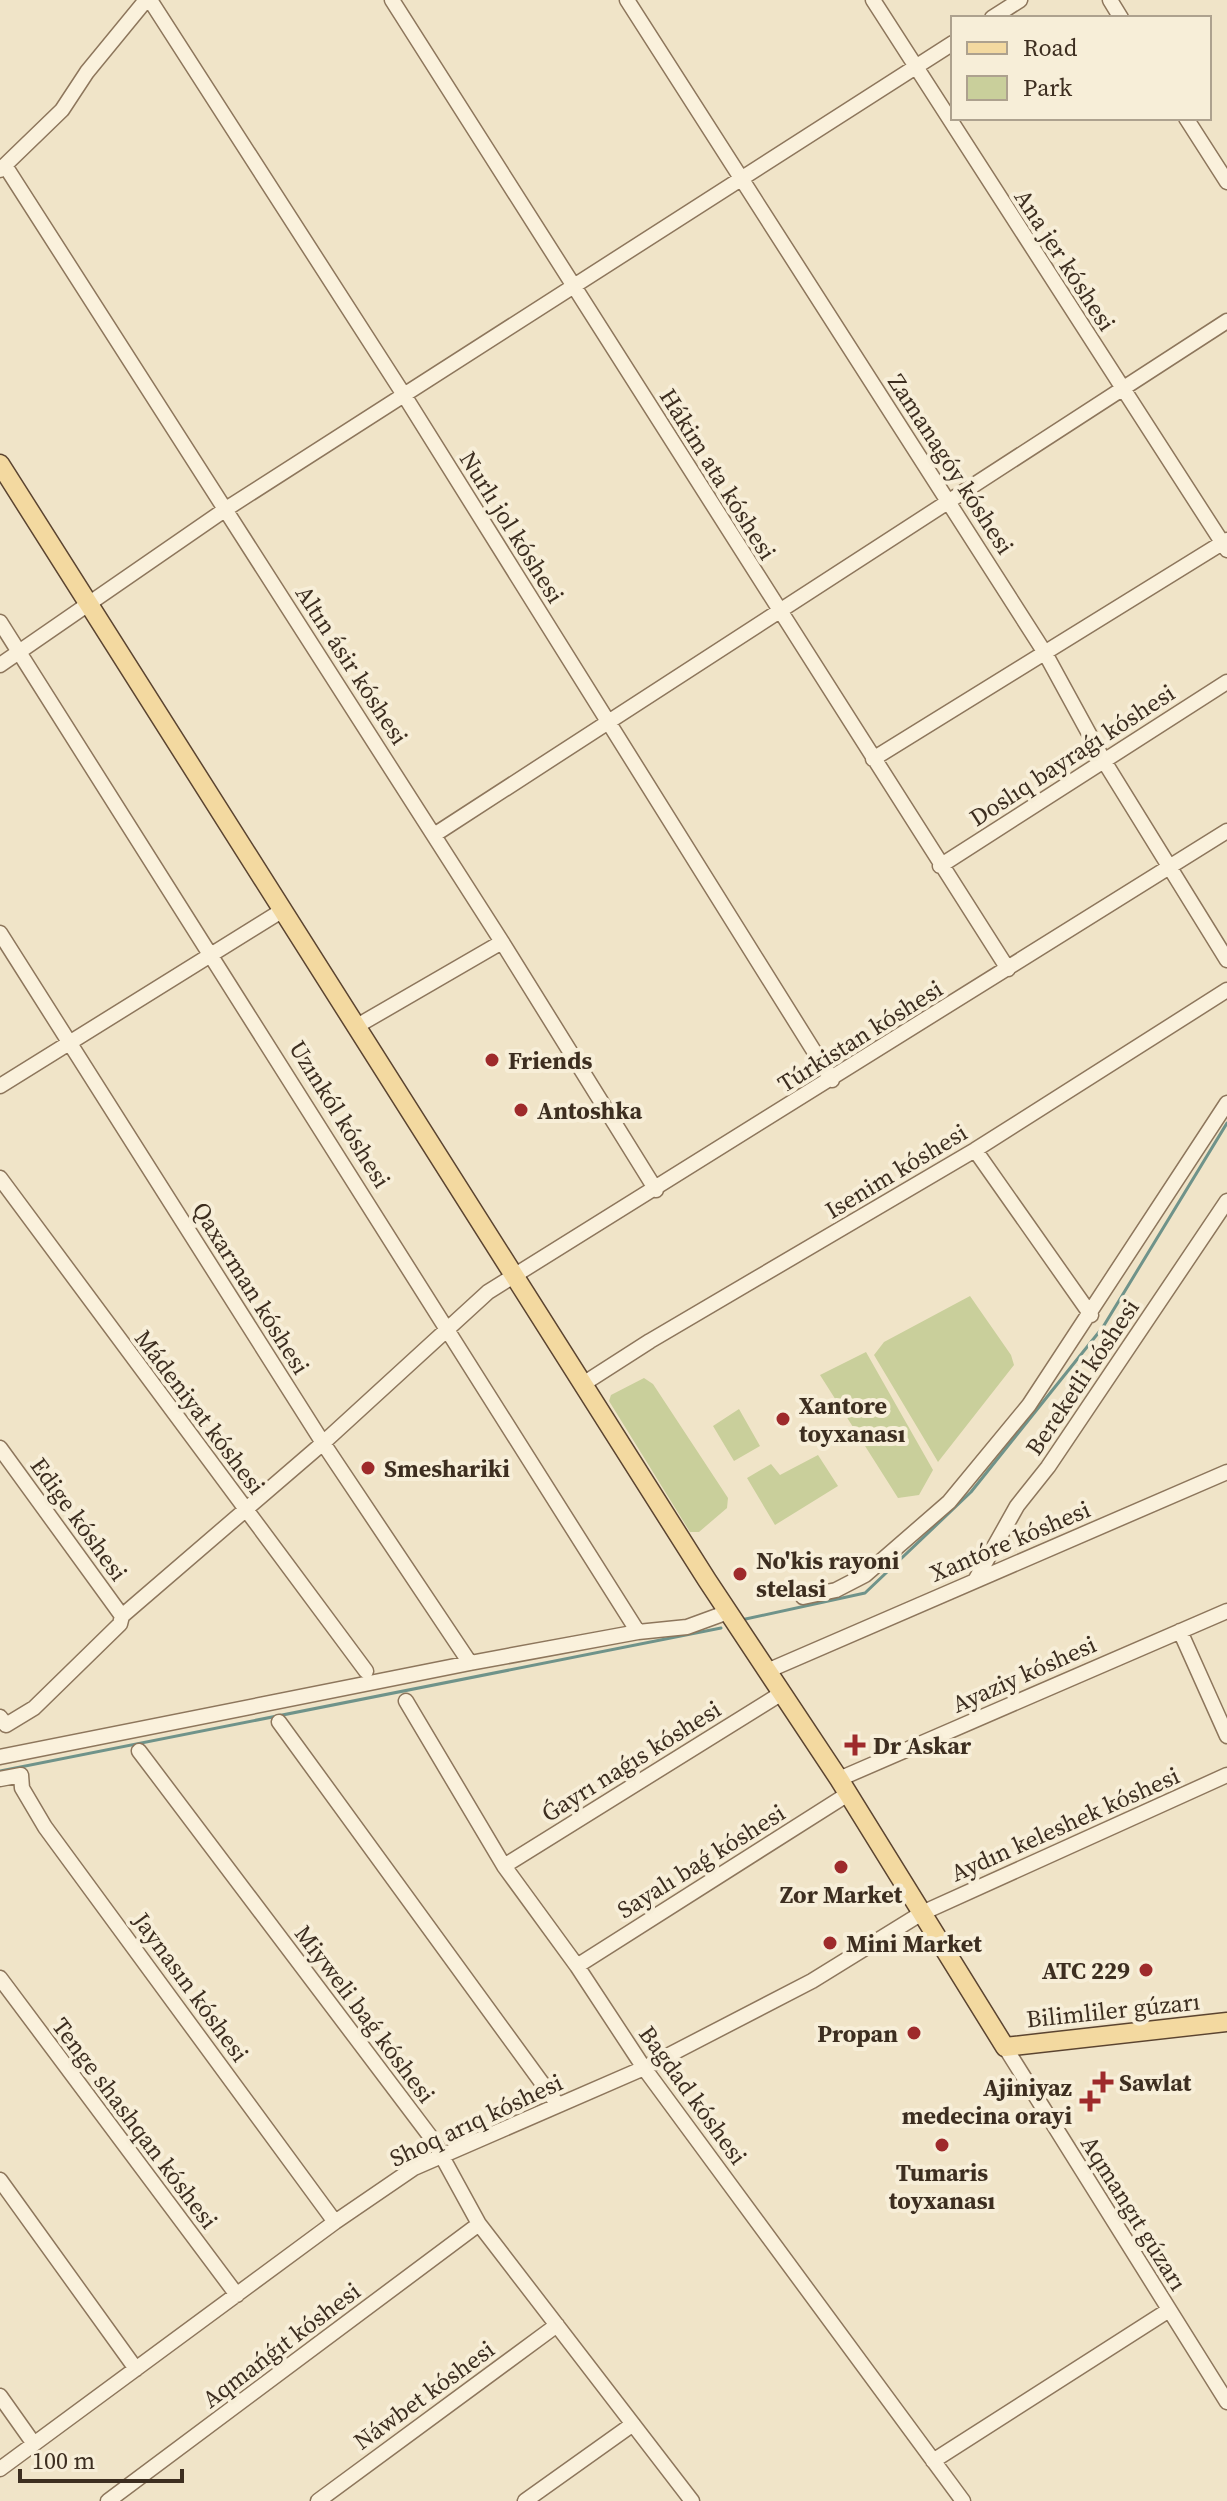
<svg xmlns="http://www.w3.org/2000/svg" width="1227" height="2501" font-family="'Source Serif 4',serif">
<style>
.green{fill:#c9cf9b}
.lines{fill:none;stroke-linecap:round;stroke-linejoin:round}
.stream{stroke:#6f938a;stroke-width:3}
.minor-casing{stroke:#8d765c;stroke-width:17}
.major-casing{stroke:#5b4430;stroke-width:21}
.minor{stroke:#faf1dc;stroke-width:14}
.major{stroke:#f3d9a0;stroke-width:18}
.poi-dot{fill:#9e2a2b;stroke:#f7eed8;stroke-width:3}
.labels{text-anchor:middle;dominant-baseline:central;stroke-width:8;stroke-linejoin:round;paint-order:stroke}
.street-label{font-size:24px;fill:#3d2e20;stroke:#f7eed8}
.poi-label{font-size:24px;font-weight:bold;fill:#3d2e20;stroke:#f7eed8;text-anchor:start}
</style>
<rect width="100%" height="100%" fill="#f0e4c8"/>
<path class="green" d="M970,1296l41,59 3,10 -76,97 -64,-107 10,-13z
M866,1352l67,118 -14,25 -21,3 -78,-123z
M644,1378l9,6 75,114 -1,10 -28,24h-9l-81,-131 2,-6z
M739,1409l21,37 -26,15 -21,-35z
M818,1455l20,31 -63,39 -28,-47 24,-14 9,11z"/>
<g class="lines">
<path class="stream" d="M741,1620l124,-27 106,-101 132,-165 124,-204
M0,1771l721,-143"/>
<g class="minor-casing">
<path id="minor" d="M150,0l254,395 428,685
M392,0l616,969
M627,0l418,653 59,108 123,199
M873,0l354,550
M1110,0l11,18
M992,18l28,-18
M1186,118l41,64
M6,167l496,775 154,248
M0,170l62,-60 25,-38 59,-72
M0,622l638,1010
M0,665l226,-156 727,-466
M873,759l354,-219
M434,835l793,-514
M940,866l287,-184
M0,933l323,510 147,220
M357,1026l145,-84
M0,1086l283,-176
M975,1150l116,165
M0,1178l366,493
M583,1384l67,-43 325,-191 252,-160
M0,1448l122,168
M976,1579l41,-73 31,-39 179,-266
M803,1597l33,-7 29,-15 84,-73 80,-97 198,-302
M1180,1631l47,105
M767,1671l460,-199
M406,1701l98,165 73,100 67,102 319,433
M0,1717l6,8 28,-17 86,-84 2,-8 201,-173 165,-151 739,-461
M279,1722l279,383
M139,1751l294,389 46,84 213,277
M0,1757l470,-94 168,-31 49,-5 41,-15
M0,1779l21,-4 1,13 23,39 290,395
M839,1779l388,-168
M504,1866l278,-173
M577,1966l271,-172
M0,1978l237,317
M1005,2047l222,355
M0,2180l136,189
M0,2396l34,48
M933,2461l236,-151
M0,2469l335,-247 79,-54 230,-100 168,-87 110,-68 305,-138
M108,2501l371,-277
M318,2501l239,-176
M525,2501l108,-77"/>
</g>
<g class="major-casing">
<path id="major" d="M0,464l707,1116 132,199 166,268 222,-25"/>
</g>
<use href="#minor" class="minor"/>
<use href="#major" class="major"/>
</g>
<g class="poi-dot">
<circle cx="492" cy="1060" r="8"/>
<circle cx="521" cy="1110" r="8"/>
<circle cx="783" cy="1419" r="8"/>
<circle cx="368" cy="1468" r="8"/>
<circle cx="740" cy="1574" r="8"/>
<path d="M851 1733h8v8h8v8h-8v8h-8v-8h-8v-8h8z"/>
<circle cx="841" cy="1867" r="8"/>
<circle cx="830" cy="1943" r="8"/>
<circle cx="1146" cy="1970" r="8"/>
<circle cx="914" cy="2033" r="8"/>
<path d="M1099 2070h8v8h8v8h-8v8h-8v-8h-8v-8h8z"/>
<path d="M1086 2089h8v8h8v8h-8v8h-8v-8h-8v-8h8z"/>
<circle cx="942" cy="2145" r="8"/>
</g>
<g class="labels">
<g class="street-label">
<text transform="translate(1065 260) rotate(57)">Ana jer kóshesi</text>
<text transform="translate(951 464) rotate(57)">Zamanagóy kóshesi</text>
<text transform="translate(718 474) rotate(58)">Hákim ata kóshesi</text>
<text transform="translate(512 527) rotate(58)">Nurlı jol kóshesi</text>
<text transform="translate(352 665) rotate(57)">Altın ásir kóshesi</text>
<text transform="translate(1072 755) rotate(-33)">Doslıq bayraǵı kóshesi</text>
<text transform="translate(860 1036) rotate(-32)">Túrkistan kóshesi</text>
<text transform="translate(340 1114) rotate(58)">Uzınkól kóshesi</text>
<text transform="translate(896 1171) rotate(-31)">Isenim kóshesi</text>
<text transform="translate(251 1288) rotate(58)">Qaxarman kóshesi</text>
<text transform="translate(1082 1377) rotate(-56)">Bereketli kóshesi</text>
<text transform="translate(200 1412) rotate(53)">Mádeniyat kóshesi</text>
<text transform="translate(79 1519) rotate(54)">Edige kóshesi</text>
<text transform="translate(1010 1541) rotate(-23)">Xantóre kóshesi</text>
<text transform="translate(1024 1674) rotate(-24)">Ayaziy kóshesi</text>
<text transform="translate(631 1761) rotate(-32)">Ǵayrı naǵıs kóshesi</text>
<text transform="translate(1065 1824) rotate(-24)">Aydın keleshek kóshesi</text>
<text transform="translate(701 1861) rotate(-32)">Sayalı baǵ kóshesi</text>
<text transform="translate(191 1987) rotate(54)">Jaynasın kóshesi</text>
<text transform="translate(1113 2010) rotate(-6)">Bilimliler gúzarı</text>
<text transform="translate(365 2014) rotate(53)">Miyweli baǵ kóshesi</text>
<text transform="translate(693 2095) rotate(54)">Bagdad kóshesi</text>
<text transform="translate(476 2120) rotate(-25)">Shoq arıq kóshesi</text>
<text transform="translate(135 2123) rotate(53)">Tenge shashqan kóshesi</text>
<text transform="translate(1134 2213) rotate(58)">Aqmangıt gúzarı</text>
<text transform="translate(281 2345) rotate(-37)">Aqmańǵıt kóshesi</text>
<text transform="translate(424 2395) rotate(-36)">Náwbet kóshesi</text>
</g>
<g class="poi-label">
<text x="508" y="1060">Friends</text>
<text x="537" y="1110">Antoshka</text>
<text x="799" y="1405">Xantore<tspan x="799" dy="28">toyxanası</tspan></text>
<text x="384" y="1468">Smeshariki</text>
<text x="756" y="1560">No'kis rayoni<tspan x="756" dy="28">stelasi</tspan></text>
<text x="873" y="1745">Dr Askar</text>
<text x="841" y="1894" text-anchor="middle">Zor Market</text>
<text x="846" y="1943">Mini Market</text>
<text x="1130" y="1970" text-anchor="end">АТС 229</text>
<text x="898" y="2033" text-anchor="end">Propan</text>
<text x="1119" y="2082">Sawlat</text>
<text x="1072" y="2087" text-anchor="end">Ajiniyaz<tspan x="1072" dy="28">medecina orayi</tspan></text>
<text x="942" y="2172" text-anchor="middle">Tumaris<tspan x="942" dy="28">toyxanası</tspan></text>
</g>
</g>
<rect x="951" y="16" width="260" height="104" fill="#f7eed8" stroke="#ada18e" stroke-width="2"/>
<rect x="967" y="42" width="40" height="12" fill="#f3d9a0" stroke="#ada18e" stroke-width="2"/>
<text x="1023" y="56" font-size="24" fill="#3d2e20">Road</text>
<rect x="967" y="76" width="40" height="24" fill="#c9cf9b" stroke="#ada18e" stroke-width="2"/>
<text x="1023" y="96" font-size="24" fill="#3d2e20">Park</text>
<path d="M20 2469v12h162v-12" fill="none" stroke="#3d2e20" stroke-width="4"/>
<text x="32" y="2469" font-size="24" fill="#3d2e20" stroke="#f7eed8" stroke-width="6" paint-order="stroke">100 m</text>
</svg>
